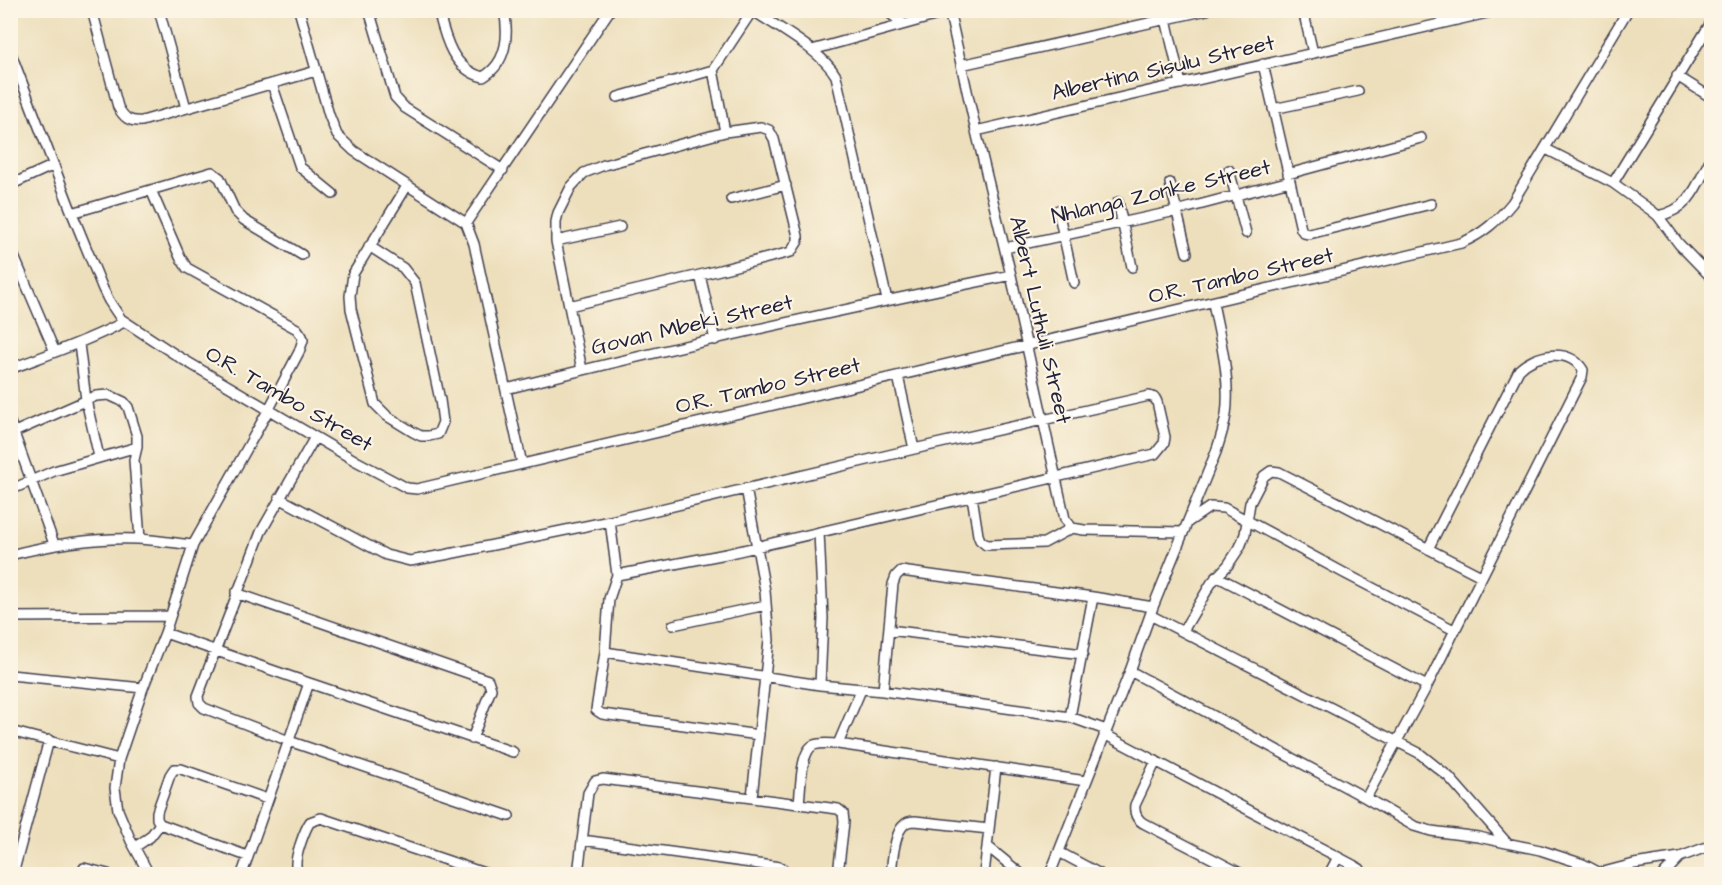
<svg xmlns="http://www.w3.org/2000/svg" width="1722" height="885" font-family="'Architects Daughter',sans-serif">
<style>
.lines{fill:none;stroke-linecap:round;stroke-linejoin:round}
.minor-casing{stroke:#403e4e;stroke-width:12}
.minor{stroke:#fff;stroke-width:9}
.labels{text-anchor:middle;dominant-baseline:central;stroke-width:4.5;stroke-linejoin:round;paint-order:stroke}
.street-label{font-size:22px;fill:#22223b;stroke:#fcf5e5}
</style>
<rect width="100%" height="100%" fill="#fcf5e5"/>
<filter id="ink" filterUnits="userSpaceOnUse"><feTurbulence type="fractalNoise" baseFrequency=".0167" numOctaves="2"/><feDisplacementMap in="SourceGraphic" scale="12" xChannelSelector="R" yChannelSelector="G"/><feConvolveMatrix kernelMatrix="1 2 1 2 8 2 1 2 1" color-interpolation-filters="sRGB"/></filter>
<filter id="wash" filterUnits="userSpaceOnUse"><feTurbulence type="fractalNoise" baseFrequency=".008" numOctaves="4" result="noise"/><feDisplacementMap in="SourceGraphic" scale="24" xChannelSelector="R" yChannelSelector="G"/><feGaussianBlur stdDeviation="1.35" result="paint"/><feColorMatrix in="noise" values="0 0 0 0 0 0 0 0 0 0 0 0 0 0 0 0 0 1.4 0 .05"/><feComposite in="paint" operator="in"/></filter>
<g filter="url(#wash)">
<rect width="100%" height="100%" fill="#eddfbc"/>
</g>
<g filter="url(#ink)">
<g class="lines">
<g class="minor-casing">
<path id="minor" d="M92,10l26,97c6,11 11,15 24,14l174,-50
M159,10l27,98
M299,10l30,105 8,20 17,16 112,72
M369,10l26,87 10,11 98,62
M438,10c7,27 14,59 45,67 24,-14 26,-42 21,-67
M752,10c25,17 69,40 84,66l51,224
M885,10l19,14
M949,10l27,121 35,144 54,244 7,9 12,2 99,2
M1303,10l10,43
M1166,19l15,65
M812,50l137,-38
M10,51l62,162 31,76 6,12 12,18 58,38 177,104 51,27 10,1 1044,-246c22,-9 36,-22 51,-40l116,-193
M1263,64l38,165 3,4 5,1 122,-30
M961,65l246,-55
M1677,76l35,22
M272,84l28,83 33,27
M618,97l95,-27
M1273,109l85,-18
M976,131l524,-121
M725,132l-12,-62 39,-59
M1546,149l67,34 39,28 6,5 21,28 33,34
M1229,170l17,63
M1288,174l133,-36
M1170,183l17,70
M1613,183l99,-162
M10,185l44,-20
M731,199l55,-14
M1118,202l14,65
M1058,210l16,73
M72,213l140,-41 8,6 15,33 9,9 58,35
M1658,216c34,-7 39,-32 54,-60
M556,241l64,-14
M369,246l34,22 12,15 25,117 3,22 -5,12 -9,2h-8l-8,-4 -26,-16 -12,-12 -24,-95 -1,-13 3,-22 54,-88
M10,247l45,105
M1005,248l171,-37 114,-30
M700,275l15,65
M569,306l131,-31 91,-23 7,-11v-5l-24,-97 -5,-9 -8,-3 -36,5 -121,33 -20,8 -13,14 -13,26 -2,9v19l26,129
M79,344l7,56 13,57
M10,369c39,-15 78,-28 114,-47
M898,376l16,73
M506,389c168,-42 336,-80 505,-114
M10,422l44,122
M10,434l86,-38 13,-1 15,7 4,5 9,29v11l-3,13 6,79
M315,437l-54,95 -63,164 1,7 5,5 85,33 220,75
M522,464l-48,-220 -8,-21 144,-213
M746,488l19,103 4,49 -17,157
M10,490l44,-19 83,-24
M972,496l6,39 2,5 6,5 58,-2 28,-15
M279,498l107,57 24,6 34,-6 166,-34 304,-72 235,-53 6,2 2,4 8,35 -1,6 -9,11 -429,100 -109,21
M610,521l7,54 -8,24 -4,53 -9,58 6,4 157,21
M1188,522l22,-15 14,1 120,65 110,57
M819,532l4,86 -3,67
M10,555c43,-11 84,-18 128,-16 18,1 37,4 55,6
M1216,576l211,110
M236,593l252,87 3,9 -19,50
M1150,615l269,138 30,24 58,66
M10,617l160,-1
M673,625l93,-20
M889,630l194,24
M1183,631l29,-49 16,-17 12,-18 5,-13 5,-31 14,-27 7,-5 8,1 202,104
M165,633l144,50 204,69
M605,652l215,33 63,6 187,26 36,13
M1130,671l236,127 48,28 17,5 47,6 62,13 43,14 19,10
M10,675l133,13
M883,691l10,-107 3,-8 5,-5 192,26 60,10
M1070,717l23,-120
M10,731l109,28
M1104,734l251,132 5,3 1,5
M838,744l23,-54
M1156,761l-21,44c-1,8 2,15 10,19l97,50
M1366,798l61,-112 155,-309 1,-7c-14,-23 -48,-16 -64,0l-91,179
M799,803c2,-14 1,-52 15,-58 8,-3 17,-1 24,-1l248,37
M582,840l198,27 3,2 3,5
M987,846l34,28
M135,847l15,-10 10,-13
M1059,852l41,22
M247,856l-87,-32 -3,-5v-7l13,-37 4,-6h7l86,30
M84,868l24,6
M13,874l36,-134
M149,874l-18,-33 -13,-31 -3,-22 4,-29 24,-71 22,-55 28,-88 76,-136 30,-57 4,-12 -1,-4 -5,-7 -110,-61 -7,-11 -29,-67
M242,874l67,-191
M302,874c-4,-3 -5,-3 -6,-8 -1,-10 9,-37 14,-44l11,-4 166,56
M578,874l10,-81 7,-12 8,-2 235,30 5,4 1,9 -6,52
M892,874c-1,-10 3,-39 10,-47 4,-5 7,-6 13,-6l74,8
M984,874l12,-107
M1050,874l80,-203 23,-64 63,-155c4,-12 8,-25 10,-37 5,-37 -6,-76 -13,-112
M1329,874l9,-17
M1596,874l38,-10 46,-7
M1664,874l16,-17 32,-12"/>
</g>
<use href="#minor" class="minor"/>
</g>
</g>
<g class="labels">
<g class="street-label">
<text transform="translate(1163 68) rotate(-13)">Albertina Sisulu Street</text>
<text transform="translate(1161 192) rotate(-13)">Nhlanga Zonke Street</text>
<text transform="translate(1241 276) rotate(-13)">O.R. Tambo Street</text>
<text transform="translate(1040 320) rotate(77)">Albert Luthuli Street</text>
<text transform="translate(692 325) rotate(-13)">Govan Mbeki Street</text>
<text transform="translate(768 386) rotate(-13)">O.R. Tambo Street</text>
<text transform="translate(289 399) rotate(30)">O.R. Tambo Street</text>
</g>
</g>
<rect width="1722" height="885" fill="none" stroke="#fcf5e5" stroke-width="36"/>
</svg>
